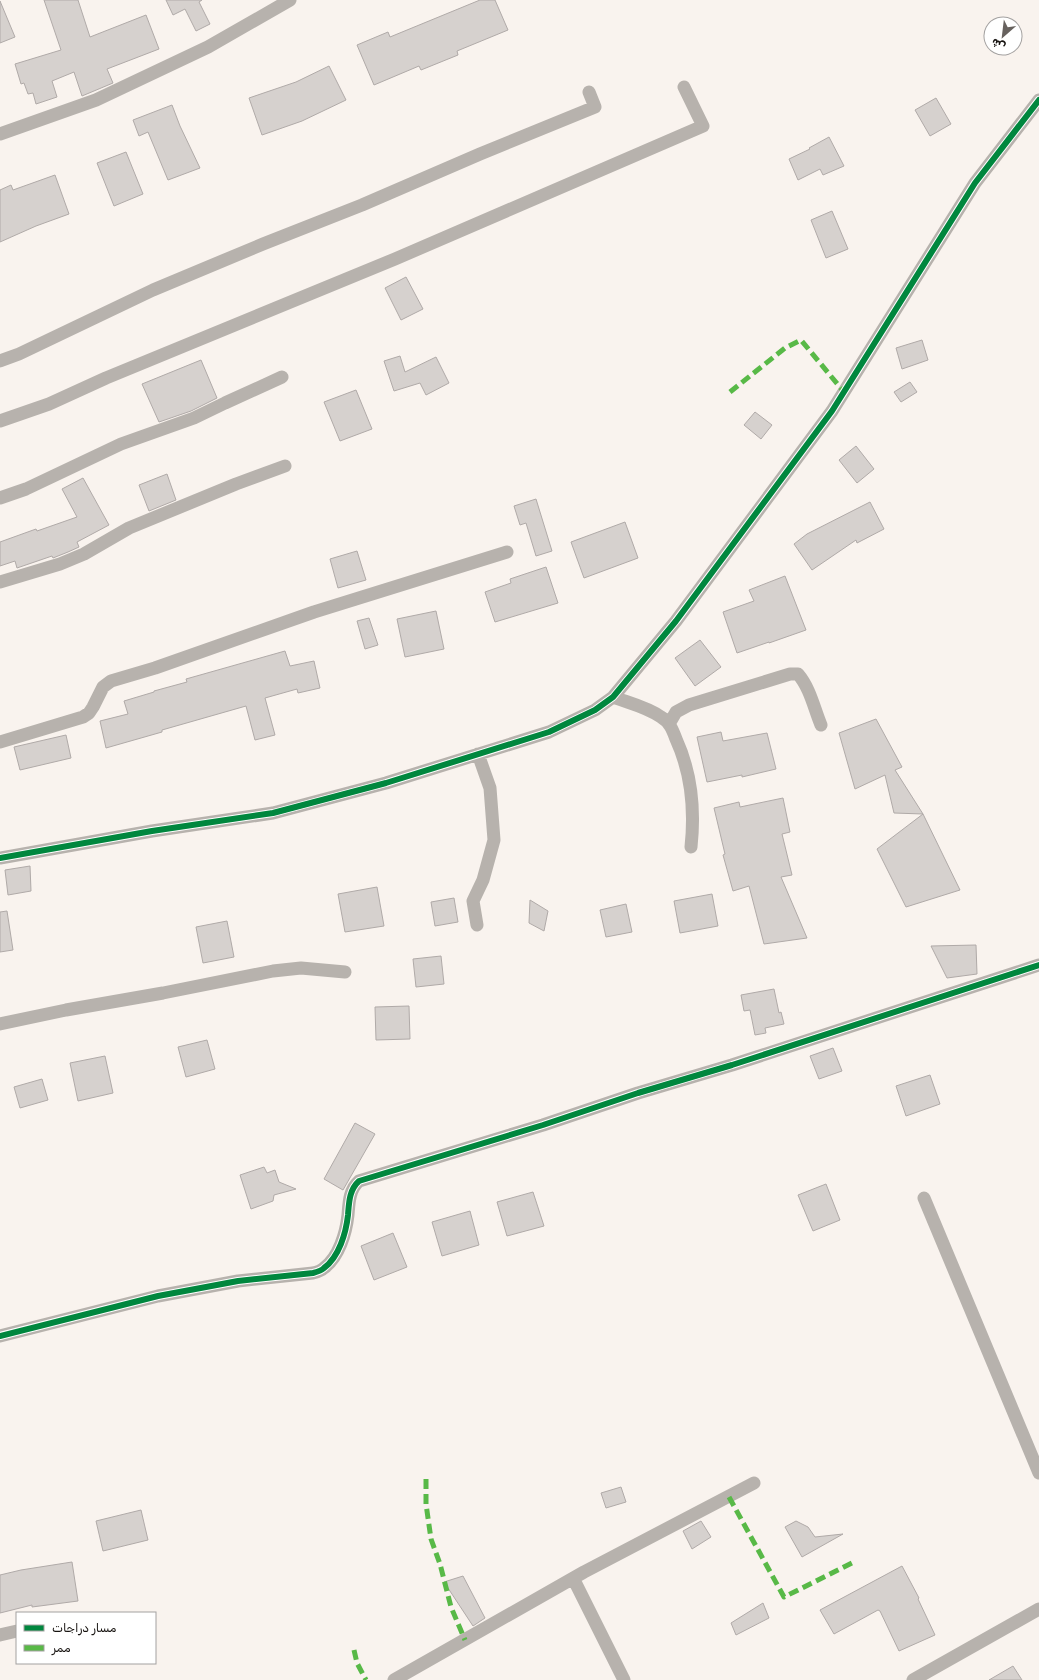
<svg xmlns="http://www.w3.org/2000/svg" width="1039" height="1680" font-family="Rubik,Vazirmatn,sans-serif">
<style>
.building{fill:#d6d1ce;stroke:#b0aaa8}
.lines{fill:none;stroke-linecap:round;stroke-linejoin:round}
.street{stroke:#b7b2ad;stroke-width:13}
.quiet{stroke:#58b947;stroke-width:5;stroke-dasharray:10 5;stroke-linecap:butt}
.cycleway-casing{stroke:#fff;stroke-width:8}
.cycleway{stroke:#00873e;stroke-width:6}
</style>
<rect width="100%" height="100%" fill="#f9f3ee"/>
<path class="building" d="M44,0h34l12,37 56,-22 13,34 -52,20 6,14 -31,13 -8,-24 -22,9 5,16 -21,7 -3,-11 -5,1 -4,-11 -3,1 -6,-20 46,-14z
M166,0h36l-3,2 11,22 -14,7 -11,-22 -12,6z
M480,0h15l13,30 -51,21 1,4 -37,15 -2,-4 -45,19 -17,-40 31,-13 2,5z
M0,1l15,36 -15,6z
M329,66l17,34 -44,21 -40,14 -13,-37 47,-16z
M936,98l15,26 -21,12 -15,-26z
M172,105l8,21 20,42 -32,12 -20,-48 -9,4 -6,-16z
M829,137l15,29 -21,9 -3,-6 -22,11 -9,-21 21,-10 -1,-1z
M126,152l17,42 -29,12 -17,-43z
M55,175l14,39 -33,12 -36,16v-52l11,-5 2,5z
M832,211l16,38 -22,9 -15,-38z
M406,277l17,32 -22,11 -16,-32z
M922,340l6,20 -26,9 -6,-21z
M400,356l5,16 31,-15 13,26 -23,12 -6,-12 -26,8 -10,-30z
M201,360l16,38 -26,13 -32,11 -17,-38z
M910,382l7,10 -16,10 -7,-10z
M356,390l16,39 -32,12 -16,-39z
M755,412l17,13 -11,14 -17,-14z
M856,446l18,23 -17,14 -18,-23z
M167,474l9,26 -27,11 -10,-26z
M83,478l26,47 -32,17 2,5 -11,5 -15,6 -1,-2 -35,12 -2,-7 -15,5v-24l36,-13 1,2 40,-14 -15,-28z
M536,499l16,52 -16,5 -10,-33 -6,2 -6,-19z
M870,502l14,27 -27,14 -1,-3 -44,30 -18,-26 13,-10z
M625,522l13,36 -54,20 -13,-36z
M357,551l9,29 -28,8 -8,-29z
M546,567l12,36 -63,19 -10,-30 26,-9 -1,-4z
M785,576l21,54 -37,13v-1l-32,11 -14,-41 31,-11 -5,-11z
M436,611l8,38 -39,8 -8,-38z
M369,618l9,27 -13,4 -8,-28z
M700,640l21,27 -26,19 -20,-28z
M285,651l5,15 24,-5 6,27 -22,5 -1,-4 -32,9 10,37 -20,5 -9,-34 -84,24v2l-56,16 -6,-27 28,-7 -4,-13 30,-9v-1l33,-9 -1,-3z
M876,719l26,48 -7,3 28,44 -29,-1 -9,-38 -30,14 -16,-56z
M721,732l2,9 44,-8 9,36 -34,8v-2l-35,7 -10,-45z
M66,735l5,23 -51,12 -6,-23z
M783,798l7,34 -8,2 10,41 -11,2 26,61 -43,6 -15,-58 -16,5 -10,-36 2,-1 -11,-46 25,-6 1,5z
M923,814l37,76 -54,17 -29,-58z
M30,866l1,25 -23,4 -3,-25z
M377,887l7,39 -39,6 -7,-38z
M712,894l6,32 -38,7 -6,-32z
M454,898l4,24 -23,4 -4,-24z
M530,900l18,11 -4,20 -15,-8z
M626,904l6,28 -26,5 -6,-27z
M7,911l6,39 -13,2v-40z
M227,921l7,36 -31,6 -7,-36z
M976,945l1,29 -30,4 -16,-32z
M441,956l3,28 -28,3 -3,-28z
M774,989l5,24 2,-1 3,12 -19,4 1,5 -11,2 -5,-25 -6,1 -3,-16z
M409,1006l1,33 -34,1 -1,-33z
M207,1040l8,29 -29,8 -8,-30z
M833,1048l9,23 -23,8 -9,-23z
M105,1056l8,37 -35,8 -8,-38z
M930,1075l10,29 -34,12 -10,-30z
M42,1079l6,21 -28,8 -6,-21z
M355,1123l20,11 -32,56 -19,-11z
M264,1167l3,6 8,-3 4,12 17,7 -22,6 -1,6 -22,8 -11,-34z
M826,1184l14,36 -27,11 -15,-36z
M533,1192l11,34 -37,10 -10,-34z
M470,1211l9,34 -37,11 -10,-34z
M393,1233l14,34 -33,13 -13,-34z
M621,1487l5,15 -20,6 -5,-15z
M141,1510l7,30 -45,11 -7,-30z
M701,1521l10,16 -19,12 -9,-18z
M796,1521l12,6 7,10 28,-3 -41,23 -17,-30z
M72,1562l6,39 -46,6v-2l-32,8v-38l21,-5z
M902,1566l17,32 -1,1 17,36 -36,16 -19,-40 -2,-1 -44,24 -14,-24z
M463,1576l22,42 -12,8 -29,-44z
M763,1603l6,15 -33,17 -5,-12z
M1013,1666l9,14h-33z"/>
<g class="lines">
<path class="street" d="M0,134l96,-34 112,-53 82,-47
M0,361l19,-7 134,-64 110,-46 99,-39 118,-51 115,-47 -6,-15
M0,421l49,-17 57,-26 289,-119 308,-133 -19,-39
M0,498l26,-9 95,-45 73,-26 31,-15 57,-26
M0,582l60,-18 24,-10 45,-26 107,-44 49,-18
M613,697c16,6 34,10 48,20 9,5 12,14 15,22 16,35 19,71 15,108
M669,724l7,-12 13,-7 101,-31h8c12,14 16,34 23,51
M0,742l83,-25 6,-4 4,-6 10,-20 8,-6 44,-13 159,-56 193,-60
M0,858l152,-27 121,-18 113,-30 163,-51 46,-22 18,-13 63,-76 156,-210 143,-228 64,-83
M477,925l-4,-24 10,-21 11,-40 -4,-52 -12,-34
M0,1024l66,-14 97,-17 110,-22 28,-3 44,4
M924,1198l115,275
M0,1336l158,-40 80,-15 75,-8c4,-1 8,-2 11,-5 15,-11 22,-35 24,-53 1,-12 1,-25 11,-34l184,-56 95,-32 94,-28 307,-100
M573,1578l51,102
M0,1635l17,-4
M394,1680l190,-108 170,-89
M913,1680l126,-71"/>
<path class="quiet" d="M730,392l55,-44 16,-8 43,52
M426,1479v25l5,35 9,25 11,43 14,33
M729,1497l55,100 72,-36
M354,1650l3,13 9,17"/>
<g class="cycleway-casing">
<path id="cycleway" d="M0,858l152,-27 121,-18 113,-30 163,-51 46,-22 18,-13 63,-76 156,-210 143,-228 64,-83
M0,1336l158,-40 80,-15 75,-8c4,-1 8,-2 11,-5 15,-11 22,-35 24,-53 1,-12 1,-25 11,-34l184,-56 95,-32 94,-28 307,-100"/>
</g>
<use href="#cycleway" class="cycleway"/>
</g>
<rect x="16" y="1612" width="140" height="52" fill="#ffffff" stroke="#a3a1a0"/>
<rect x="24" y="1625" width="20" height="6" fill="#00873e" stroke="#a3a1a0"/>
<text x="52" y="1632" font-size="12" fill="#181411">مسار دراجات</text>
<rect x="24" y="1645" width="20" height="6" fill="#58b947" stroke="#a3a1a0"/>
<text x="52" y="1652" font-size="12" fill="#181411">ممر</text>
<g transform="translate(1003 36) rotate(208)"><circle r="19" fill="#ffffff" stroke="#a3a1a0"/>
<path d="M0-3L7 15L0 10L-7 15Z" fill="#67625e"/>
<text y="-6" font-size="11" font-weight="bold" text-anchor="middle" fill="#181411">ش</text>
</g>
</svg>
